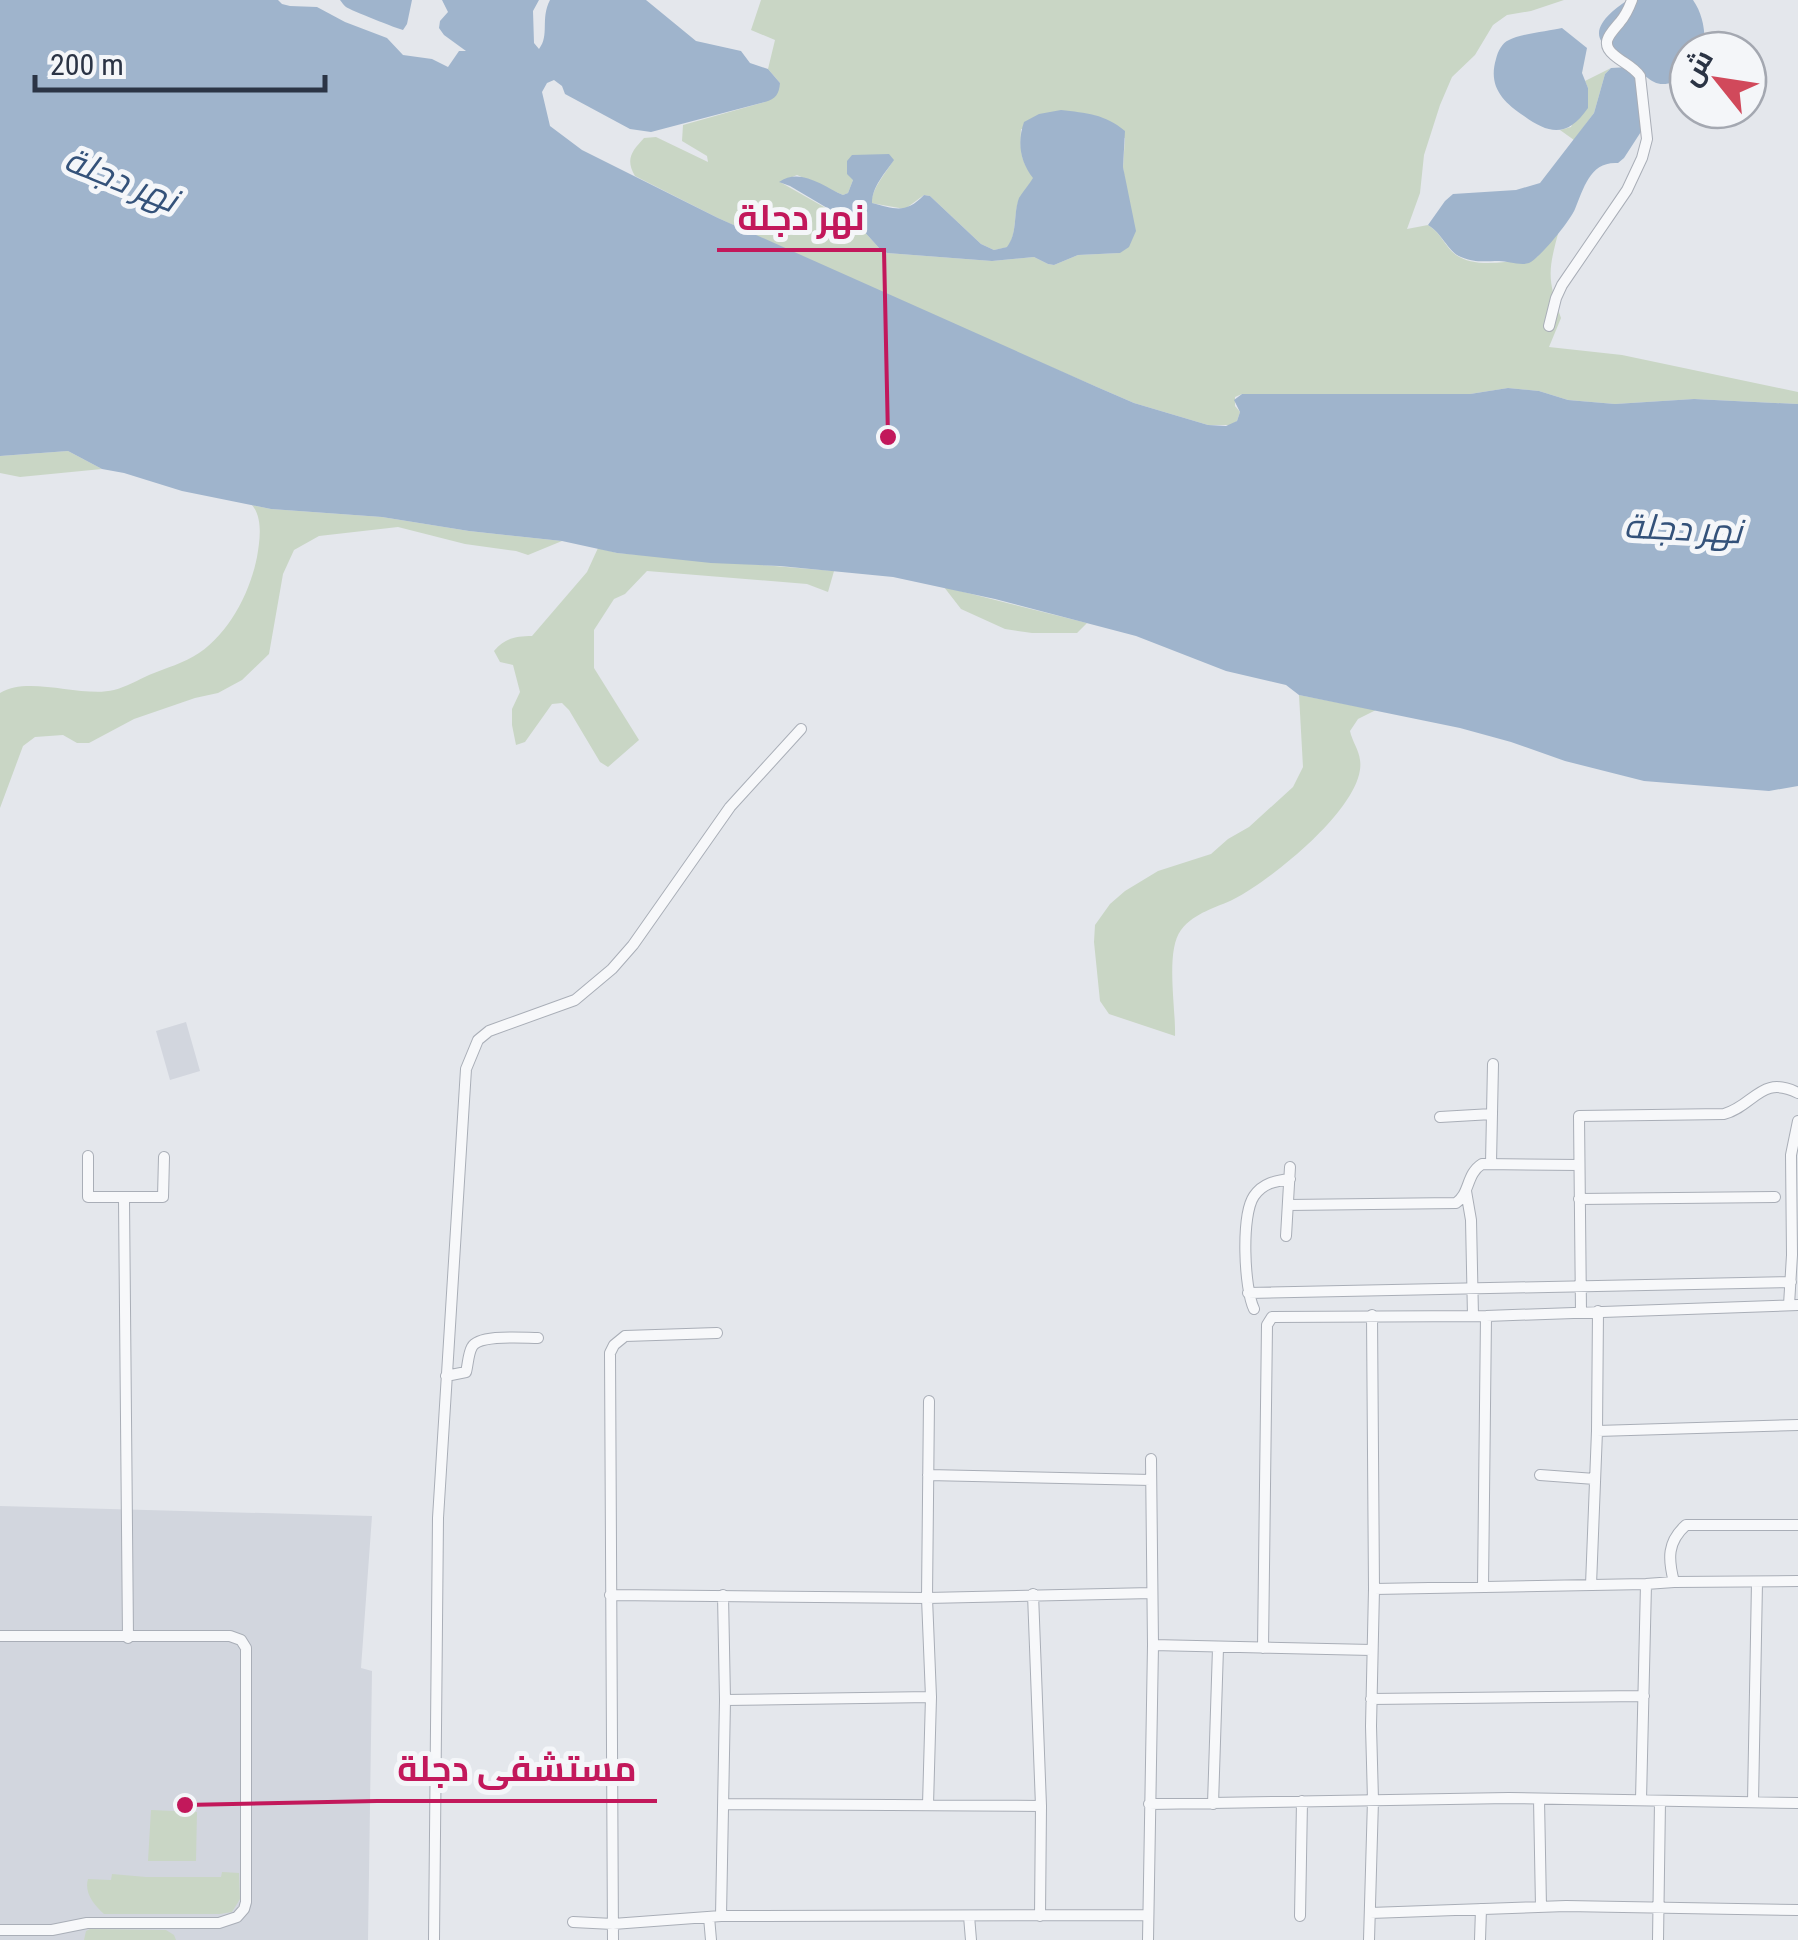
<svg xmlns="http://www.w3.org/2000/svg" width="1798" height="1940" font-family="'Roboto Condensed',Cairo,sans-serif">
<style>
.built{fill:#d2d6de}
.green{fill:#c9d6c5;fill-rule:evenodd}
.water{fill:#9fb4cc}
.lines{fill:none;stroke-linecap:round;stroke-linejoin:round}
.minor-casing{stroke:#a9aeb7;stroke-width:12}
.minor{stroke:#f7f8fa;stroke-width:10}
.labels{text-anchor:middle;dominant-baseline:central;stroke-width:10;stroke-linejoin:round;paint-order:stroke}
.water-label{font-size:35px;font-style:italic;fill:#34527a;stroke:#f4f6f9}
.leader{fill:none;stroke:#c2185b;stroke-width:4}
.callout-dot{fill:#c2185b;stroke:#f4f6f9;stroke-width:4}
.callout-label{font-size:35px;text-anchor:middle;font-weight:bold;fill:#c2185b;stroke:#f4f6f9;stroke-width:10;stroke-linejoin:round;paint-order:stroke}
</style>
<rect width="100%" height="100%" fill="#e4e7ec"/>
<path class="built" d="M186,1022l14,49 -30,9 -14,-49z
M0,1506l372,10 -11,152 11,3 -4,269h-368z"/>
<path class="green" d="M761,0h803l-33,11 -24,4 -14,10 -18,30 -23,22 -12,28 -16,50 -4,38 -13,36 21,-4c14,9 17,22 28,30 22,15 57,5 81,2l22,-27c-11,41 -12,48 2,88l-12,29 73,8 176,37v12l-104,-5 -79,5 -47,-4 -29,-9 -31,-3 -38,6h-228l-7,3v9l5,6 -3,9 -6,4h-23l-74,-22 -199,-86 -217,-99 -83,-42c-10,-17 -3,-25 9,-38l12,-1 52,25 -1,-6 -25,-15 1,-16 82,-23 15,-19 -12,-14 7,-29 -24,-10zM1021,129l104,9 -2,29 8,59 -11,27 -42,2 -24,10 -6,-1 -14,-7 -42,4 -105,-8 -7,-4 -19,-21 -81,-46 17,-7 46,20 5,-2 5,-13 40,-19c-8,13 -20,26 -22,42l34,6 19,-14 6,1 51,48 13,6 14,-3c8,-12 6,-27 9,-41 3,-12 11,-18 17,-29 -14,-15 -14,-28 -13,-48z
M1611,68l-6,6 -11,39 -20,27 -14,-10 11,-3 17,-39 -3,-7z
M68,451l34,18 -82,8 -20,-4v-17z
M252,505l19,4 111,8 87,14 93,10 -34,14 -12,-4 -51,-7 -67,-17 -79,9 -25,14 -11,24 -14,80 -27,26 -24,13 -23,5 -61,21 -45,24h-12l-14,-8 -28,2 -12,9 -23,62v-115c28,-18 82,5 114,-3 12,-3 24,-10 35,-15 17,-7 35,-12 50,-22 31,-21 51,-61 58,-96 3,-17 6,-39 -5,-52z
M598,548l19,5 217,18 -6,21 -21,-8 -160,-13 -22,23 -11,5 -20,31v38l45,72 -31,27 -8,-5 -31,-52 -7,-7 -10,1 -27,38 -9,3 -4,-20v-16l8,-17 -7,-27 -13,-3 -6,-11c11,-13 22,-15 38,-15l55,-64z
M944,587l143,36 -10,10h-45l-27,-4 -44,-20z
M1299,695l77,15 -18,9 -8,12c2,10 9,19 10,29 7,44 -90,121 -126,139 -18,9 -39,13 -53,31 -16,21 -5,79 -6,106l-66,-22 -9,-13 -6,-59 1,-17 15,-21 15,-13 33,-20 53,-17 17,-15 21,-12 44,-40 10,-20z
M151,1810l46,2 -1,49h-48z
M222,1872l17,1 1,26 -8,13 -12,2h-116c-10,-9 -20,-21 -16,-35l23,1 1,-6 34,3h75z
M90,1929l76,1 8,5 2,5h-92l2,-9z"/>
<path class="water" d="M0,0h278l4,4 8,2 27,1 28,15 42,16 16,17 29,4 16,8 11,-16h7l-22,-16 -5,-7 1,-7 8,-9 -6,-12h97l-6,11 1,32 5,6c11,-14 1,-30 11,-49h96l50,41 45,10 9,12 18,6 12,14c-1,11 -4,16 -15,19l-114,30 -21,-3 -65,-35 -3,-8 -8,-6 -7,3 -5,9 8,34 32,24 136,68 379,169 37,16 74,22 18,1 11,-5 3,-9 -6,-12 8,-6h228l38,-6 31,3 29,9 47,4 79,-5 104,5v382l-29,5 -125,-10 -79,-20 -54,-19 -51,-14 -161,-33 -13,-10 -60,-14 -90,-35 -141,-37 -102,-22 -113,-11 -69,-3 -94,-10 -55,-12 -93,-10 -87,-14 -111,-8 -89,-18 -58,-18 -22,-4 -34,-18 -68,5z
M340,0h72l-5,24 -4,6c-5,-1 -53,-20 -57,-23 -3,-2 -4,-5 -6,-7z
M1628,0h65c10,14 13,33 11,50h-16v23c-31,23 -38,6 -60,-13 -7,-7 -21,-10 -26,-18 -12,-16 15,-35 26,-42z
M1562,28l25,20 -5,25 6,15v20c-20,29 -38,27 -64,8 -22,-15 -36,-30 -28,-57 2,-8 6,-16 13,-19 10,-6 40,-9 53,-12z
M1629,67l11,11 6,46 -22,34 -6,5c-28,-2 -34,25 -43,46 -5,12 -35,49 -46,54 -9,3 -21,-2 -30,-2 -15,0 -23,2 -38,-4 -13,-5 -18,-23 -33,-32l17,-24 8,-7 63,-4 24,-7 54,-70 11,-39 6,-6z
M1061,110c25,3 44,4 64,21l-2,36 13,64 -7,16 -9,6 -42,2 -24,10 -6,-1 -14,-7 -42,4 -105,-8 -7,-4 -19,-21 -71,-42 -11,-4c21,-15 44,4 64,13l5,-2 5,-13 -6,-6v-13l5,-6 37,-1 5,6c-9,13 -22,27 -22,43 23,6 34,11 52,-8l6,1 51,48 13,6 13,-3c11,-14 6,-33 12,-49 4,-7 10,-13 14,-20 -13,-16 -16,-36 -9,-56l15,-8z"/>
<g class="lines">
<g class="minor-casing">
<path id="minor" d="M1549,326l7,-28 6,-13 65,-95 15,-32 5,-19 -7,-63c-7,-10 -17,-13 -26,-21 -15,-12 -3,-22 6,-33 6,-7 9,-14 12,-22
M1440,1117l52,-3
M88,1156v41h75l1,-40
M1491,1163l2,-99
M1466,1191l5,29 2,96
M124,1199l4,439
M1579,1199l196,-2
M1288,1205l168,-2c14,-9 10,-29 26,-39l97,1
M1286,1236l4,-69
M1248,1293l543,-11
M1789,1305l3,-50 -1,-100 7,-34
M1254,1309c-10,-21 -13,-94 0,-113 9,-13 21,-15 36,-17
M1581,1312l-2,-196 145,-2c30,-8 37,-40 74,-21
M446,1376l20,-4c2,-7 2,-18 6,-25 7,-13 51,-9 66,-9
M1597,1431l201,-6
M928,1475l223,5
M1540,1475l55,4
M1674,1582c-6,-23 -7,-40 12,-57h112
M1591,1585l6,-154 1,-120
M1483,1587l3,-271
M1374,1589l272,-5 28,-2 124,-1
M1033,1594l8,212 -1,110
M610,1595l317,3 225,-5
M0,1636h230l11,4 5,8v254l-2,7 -7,8 -18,6h-132l-35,7h-52
M1153,1645l219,5
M1263,1648l4,-323 5,-8 214,-1 312,-11
M1371,1699l273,-3
M725,1700l206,-3
M1539,1799l2,108
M1641,1800l5,-216
M1753,1802l4,-220
M723,1804l318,2
M1149,1804l360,-6 289,5
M1213,1804l5,-156
M928,1805l3,-108 -4,-99 2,-197
M1370,1913l196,-7 232,4
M721,1916l4,-216 -2,-105
M969,1916l2,24
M1300,1916l2,-115
M709,1917l2,23
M573,1922l40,2 108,-8 427,-1
M434,1940l4,-422 28,-449 12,-29 11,-9 86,-31 37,-31 21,-24 97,-138 71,-78
M613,1940l-3,-587 4,-8 11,-9 92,-3
M1148,1940l5,-295 -2,-186
M1369,1940l4,-140 -2,-74 3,-137 -2,-274
M1480,1940l1,-31
M1658,1940l2,-139"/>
</g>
<use href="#minor" class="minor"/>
</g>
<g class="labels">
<g class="water-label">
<text transform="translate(121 180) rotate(22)">نهر دجلة</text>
<text transform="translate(1683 529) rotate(3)">نهر دجلة</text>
</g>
</g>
<path class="leader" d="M888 437L884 250H717M185 1805L377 1801H657"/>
<g class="callout-dot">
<circle cx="888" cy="437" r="10"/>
<circle cx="185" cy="1805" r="10"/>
</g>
<g class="callout-label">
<text x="801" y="230">نهر دجلة</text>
<text x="517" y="1781">مستشفى دجلة</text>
</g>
<g transform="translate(1718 80) rotate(300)"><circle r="48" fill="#f4f6f9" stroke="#a4a8b1" stroke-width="2.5"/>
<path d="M0-8L18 38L0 25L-18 38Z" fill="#d1495b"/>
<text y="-15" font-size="28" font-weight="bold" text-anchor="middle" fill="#2b3445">ش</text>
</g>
<path d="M35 75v15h290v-15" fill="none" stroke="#2b3445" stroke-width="5"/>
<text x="50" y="75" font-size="30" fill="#2b3445" stroke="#f4f6f9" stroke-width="8" paint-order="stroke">200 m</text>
</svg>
